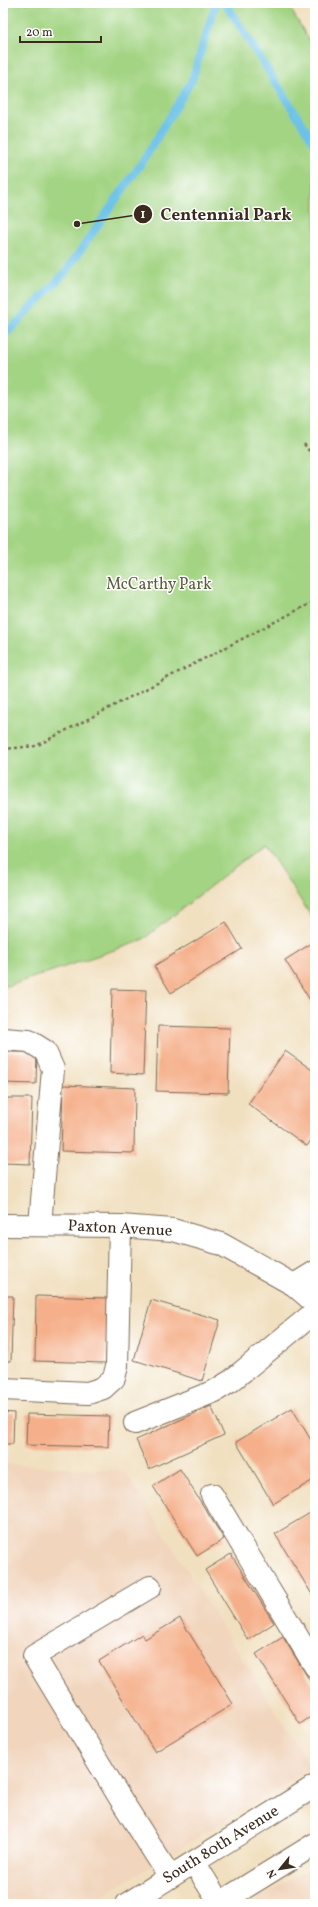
<svg xmlns="http://www.w3.org/2000/svg" width="318" height="1907" font-family="Vollkorn,serif">
<style>
.built{fill:#f1d5bd}
.green{fill:#a3d483;stroke:#6f7f50}
.lines{fill:none;stroke-linecap:round;stroke-linejoin:round}
.stream{stroke:#6cc1e8;stroke-width:8}
.building{fill:#f5b08b}
.minor-casing{stroke:#7b6a57;stroke-width:24}
.path{stroke:#7b6a57;stroke-width:2.5;stroke-dasharray:3 3;stroke-linecap:butt}
.minor{stroke:#fff;stroke-width:22}
.labels{text-anchor:middle;dominant-baseline:central;stroke-width:3;stroke-linejoin:round;paint-order:stroke}
.park-label{font-size:16px;fill:#5a5d3c;stroke:#fff}
.street-label{font-size:16px;fill:#3b2a1e;stroke:#fff}
.leader{fill:none;stroke:#3b2a1e;stroke-width:1.5}
.callout-dot{fill:#3b2a1e;stroke:#fff;stroke-width:1.5}
.mark-label{font-size:12px;text-anchor:middle;font-weight:bold;fill:#fff}
.callout-label{font-size:17px;text-anchor:middle;font-weight:bold;fill:#3b2a1e;stroke:#fff;stroke-width:3;stroke-linejoin:round;paint-order:stroke}
</style>
<rect width="100%" height="100%" fill="#fff"/>
<filter id="ink" filterUnits="userSpaceOnUse"><feTurbulence type="fractalNoise" baseFrequency=".025" numOctaves="2"/><feDisplacementMap in="SourceGraphic" scale="8" xChannelSelector="R" yChannelSelector="G"/><feConvolveMatrix kernelMatrix="1 2 1 2 8 2 1 2 1" color-interpolation-filters="sRGB"/></filter>
<filter id="wash" filterUnits="userSpaceOnUse"><feTurbulence type="fractalNoise" baseFrequency=".012" numOctaves="4" result="noise"/><feDisplacementMap in="SourceGraphic" scale="16" xChannelSelector="R" yChannelSelector="G"/><feGaussianBlur stdDeviation="0.9" result="paint"/><feColorMatrix in="noise" values="0 0 0 0 0 0 0 0 0 0 0 0 0 0 0 0 0 1.4 0 .05"/><feComposite in="paint" operator="in"/></filter>
<g filter="url(#wash)">
<rect width="100%" height="100%" fill="#f1e0c0"/>
<path class="built" d="M3,1464l122,7 186,297 -222,136h-86z
M315,1865v39h-66z"/>
<path class="green" d="M3,3h284l28,47v872l-51,-78 -123,97 -133,45h-5z"/>
<g class="lines">
<path class="stream" d="M225,3l90,141
M3,337l61,-63 81,-116 47,-78 24,-77"/>
</g>
<g id="blocks">
<path class="building" d="M226,922l16,27 -71,44 -17,-27z
M312,943l3,6v59l-30,-48z
M112,989l34,1 -3,85 -33,-2z
M158,1026l72,2 -2,65 -72,-2z
M285,1051l30,21v62l-8,12 -59,-42z
M3,1052h34l-1,32 -33,-1z
M63,1085l72,3 -1,65 -73,-2z
M3,1098h29l-2,66 -27,-1z
M3,1296h10l-2,65h-8z
M36,1296l72,2 -2,65 -71,-2z
M151,1300l69,20 -18,61 -68,-21z
M211,1406l13,29 -75,34 -13,-29z
M292,1408l23,39v32l-42,25 -37,-62z
M3,1412l11,1 -1,31h-10z
M27,1414l82,2 -1,31 -82,-2z
M180,1469l44,70 -27,17 -44,-70z
M315,1510v84l-2,2 -38,-62z
M231,1554l43,69 -26,17 -43,-70z
M180,1618l53,86 -78,48 -56,-91 43,-27 3,5z
M283,1637l32,52v25l-15,10 -44,-70z"/>
</g>
</g>
<g filter="url(#ink)">
<use href="#blocks" fill-opacity="0" stroke="#7b6a57" stroke-width="1"/>
<g class="lines">
<g class="minor-casing">
<path id="minor" d="M3,1039l26,2 16,10 8,18 -13,156
M3,1225l117,1 53,4 48,14 73,41 21,18
M294,1285l21,-13
M3,1389l85,4 15,-5 11,-10 3,-12 3,-140
M135,1423l80,-32 16,-10 84,-69
M212,1495l103,171
M150,1587l-116,69 86,142 50,79
M194,1862l26,42
M127,1904l188,-118
M218,1904l97,-60"/>
</g>
<path class="path" d="M304,444l11,15
M3,749l33,-3 279,-145"/>
<use href="#minor" class="minor"/>
</g>
</g>
<g class="labels">
<g class="park-label">
<text x="159" y="585">McCarthy Park</text>
</g>
<g class="street-label">
<text transform="translate(120 1229) rotate(3)">Paxton Avenue</text>
<text transform="translate(221 1845) rotate(-32)">South 80th Avenue</text>
</g>
</g>
<path class="leader" d="M77 224L143 214"/>
<g class="callout-dot">
<circle cx="77" cy="224" r="4"/>
<circle cx="143" cy="214" r="10"/>
</g>
<g class="mark-label">
<text x="143" y="218">1</text>
</g>
<g class="callout-label">
<text x="226" y="220">Centennial Park</text>
</g>
<rect width="318" height="1907" fill="none" stroke="#fff" stroke-width="16"/>
<g transform="translate(280 1869) rotate(240)" stroke="#ffffff" stroke-width="3" paint-order="stroke">
<path d="M0-3L7 15L0 10L-7 15Z" fill="#3b2a1e"/>
<text y="-6" font-size="11" font-weight="bold" text-anchor="middle" fill="#3b2a1e">N</text>
</g>
<path d="M20 36v6h81v-6" fill="none" stroke="#3b2a1e" stroke-width="2"/>
<text x="26" y="36" font-size="12" fill="#3b2a1e" stroke="#ffffff" stroke-width="3" paint-order="stroke">20 m</text>
</svg>
